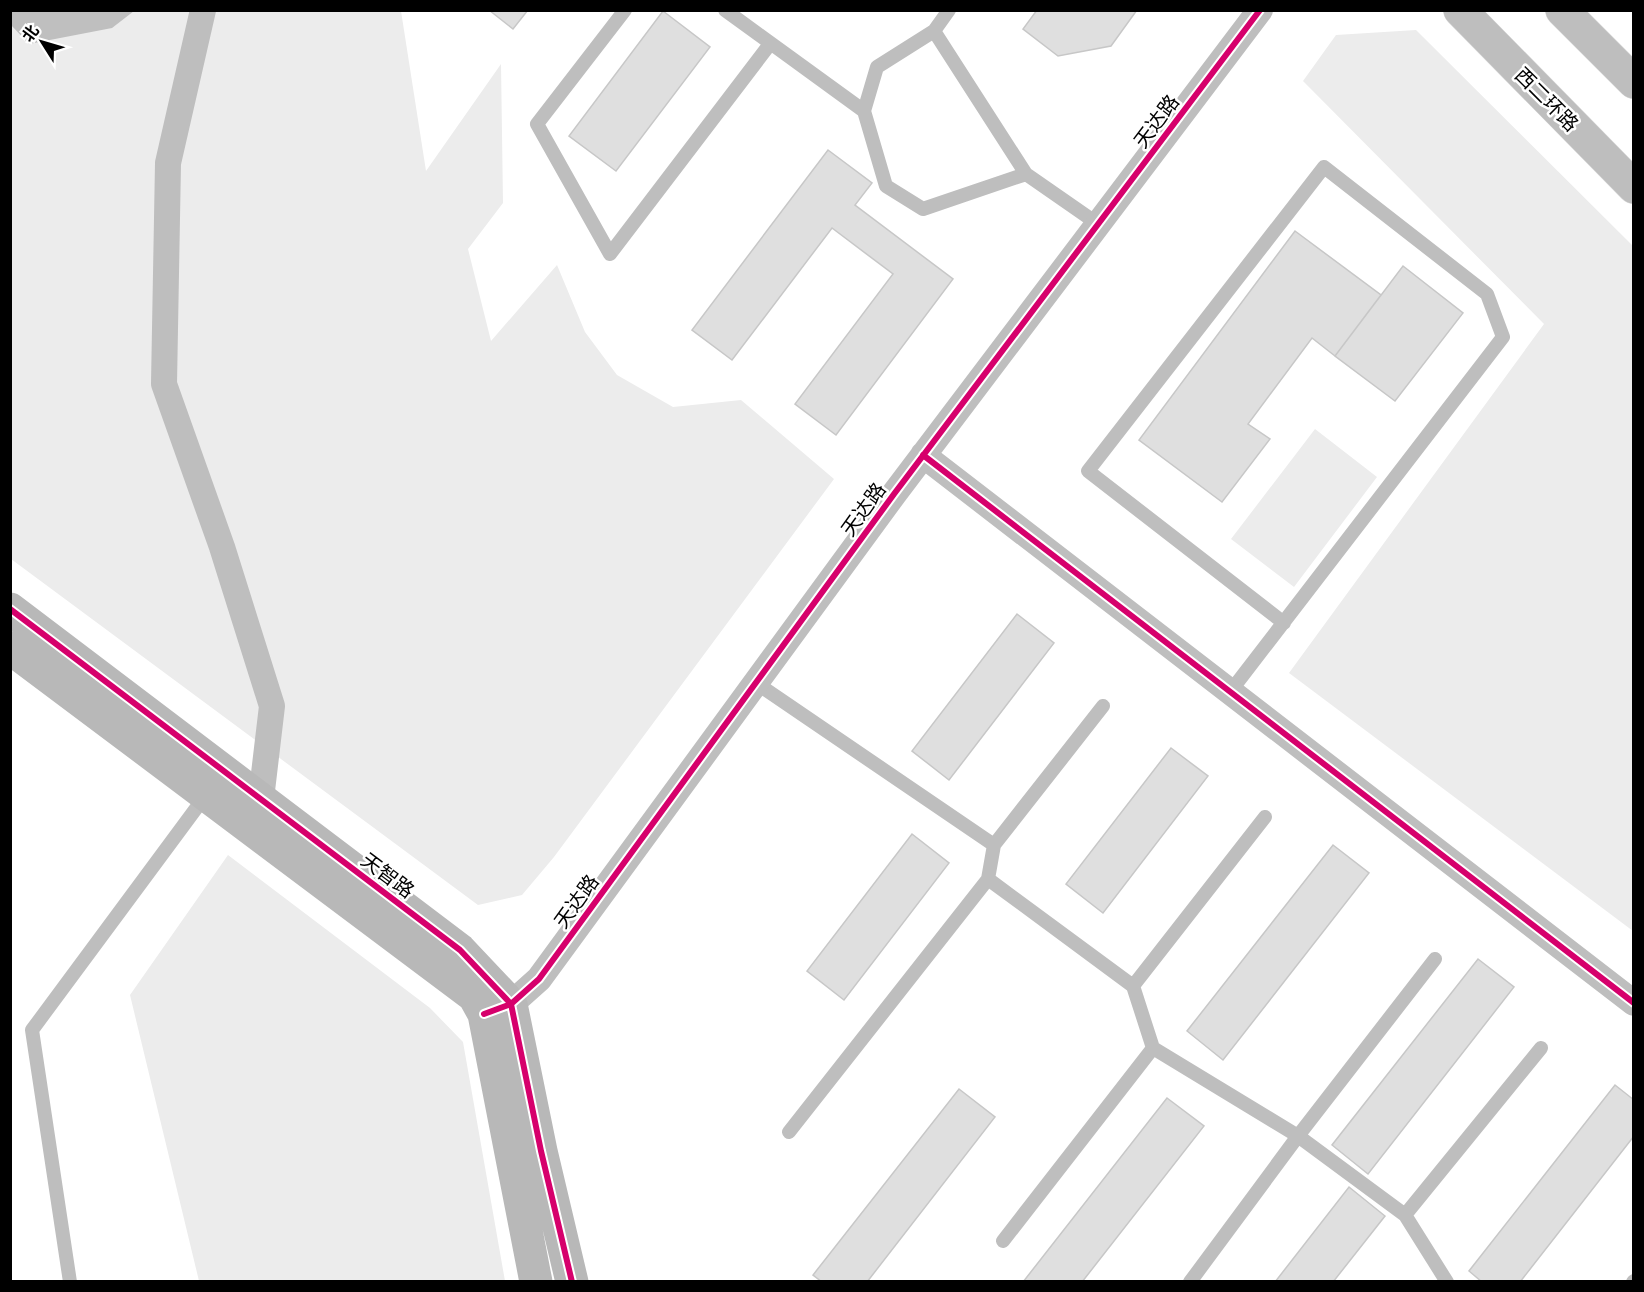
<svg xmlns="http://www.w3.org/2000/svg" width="1644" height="1292" font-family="'Archivo Narrow','Noto Sans SC',sans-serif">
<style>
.green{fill:#ececec}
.water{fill:#bfbfbf}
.building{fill:#dfdfdf;stroke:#c7c7c7;stroke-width:1.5}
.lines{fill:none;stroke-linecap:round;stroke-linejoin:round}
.highway-casing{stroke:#dbdbdb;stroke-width:34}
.lane{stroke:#bebebe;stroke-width:14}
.street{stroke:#bebebe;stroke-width:26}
.secondary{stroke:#b8b8b8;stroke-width:33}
.highway{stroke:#bebebe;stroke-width:33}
.cycleway-casing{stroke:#fff;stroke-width:10}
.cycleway{stroke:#d6006c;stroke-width:6}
.labels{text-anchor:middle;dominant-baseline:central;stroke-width:5;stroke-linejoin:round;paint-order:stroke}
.street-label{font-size:20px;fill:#000;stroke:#fff}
</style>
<rect width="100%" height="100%" fill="#fff"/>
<path class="green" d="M10,11h391l25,160 75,-107 2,139 -35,46 23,92 66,-76 28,67 32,43 56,32 68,-7 93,79 -280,378 -32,38 -44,10 -467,-346z
M1416,30l217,216v685l-344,-258 255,-349 -241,-243 33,-46z
M1315,429l62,48 -83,110 -63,-48z
M228,855l202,153 33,34 42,239h-306l-69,-286z"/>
<path class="water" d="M11,10h123v1l-22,17 -83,16 -18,-19z"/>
<path class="building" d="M489,10h39l-15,19z
M1037,10h100l-26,36 -53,10 -35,-27z
M663,11l47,36 -94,124 -47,-35z
M828,150l44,33 -17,22 98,74 -117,156 -41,-31 98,-130 -61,-46 -100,132 -40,-30z
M1295,231l86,64 -46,61 -23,-18 -64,86 22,15 -48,63 -83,-62z
M1403,266l60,47 -68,88 -60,-45z
M1017,614l37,29 -105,137 -37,-29z
M1171,748l37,28 -105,137 -37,-29z
M912,834l37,29 -105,137 -37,-29z
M1333,845l36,28 -146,187 -36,-29z
M1478,959l36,28 -146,187 -36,-29z
M1615,1085l19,15v36l-114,146h-38l-13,-11z
M959,1089l36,28 -128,165h-45l-9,-7z
M1167,1098l37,28 -122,156h-59z
M1349,1187l36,29 -52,66h-58z"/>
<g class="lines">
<g class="highway-casing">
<path id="highway" d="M1460,10l174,177
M1562,10l72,72"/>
</g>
<path class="lane" d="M625,10l-88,114 73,130 160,-210
M725,10l139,101 22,75 37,23 103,-35
M949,10l-15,21 92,143 72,50
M864,111l13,-44 57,-36
M756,683l238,162 -6,34 145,107 20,62 145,88 -108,146
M1230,692l273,-355 -16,-43 -163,-127 -236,304 196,152
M994,845l109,-139
M1435,959l-137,177 107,79 42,67
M1133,986l132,-169
M789,1132l199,-253
M1405,1215l136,-167
M1003,1241l150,-193
M70,1282l-38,-252 174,-235
M1633,1282l1,-1"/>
<path class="street" d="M203,10l-35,153 -4,221 58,163 50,159 -11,93
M923,455l711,548
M493,1011l18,-7 28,-25 355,-485 366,-484"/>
<path class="secondary" d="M10,609l450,341 51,54 30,147 31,131
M10,648l464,348 10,18 52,268"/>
<use href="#highway" class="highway"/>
<g class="cycleway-casing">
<path id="cycleway" d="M923,455l711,548
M10,609l450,341 51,54 30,147 31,131
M484,1014l27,-10 28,-25 355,-485 366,-484"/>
</g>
<use href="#cycleway" class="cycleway"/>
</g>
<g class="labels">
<g class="street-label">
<text transform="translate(1547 99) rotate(45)">西二环路</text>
<text transform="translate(1156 121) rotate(-53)">天达路</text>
<text transform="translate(863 509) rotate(-54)">天达路</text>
<text transform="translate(388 875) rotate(37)">天智路</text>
<text transform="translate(576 901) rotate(-54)">天达路</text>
</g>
</g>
<rect width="1644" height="1292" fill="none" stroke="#000000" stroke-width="24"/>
<g transform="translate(42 42) rotate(307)" stroke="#ffffff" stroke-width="4.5" paint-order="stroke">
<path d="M0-4.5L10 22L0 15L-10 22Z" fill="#000000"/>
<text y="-9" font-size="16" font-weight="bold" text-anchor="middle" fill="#000000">北</text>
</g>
</svg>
